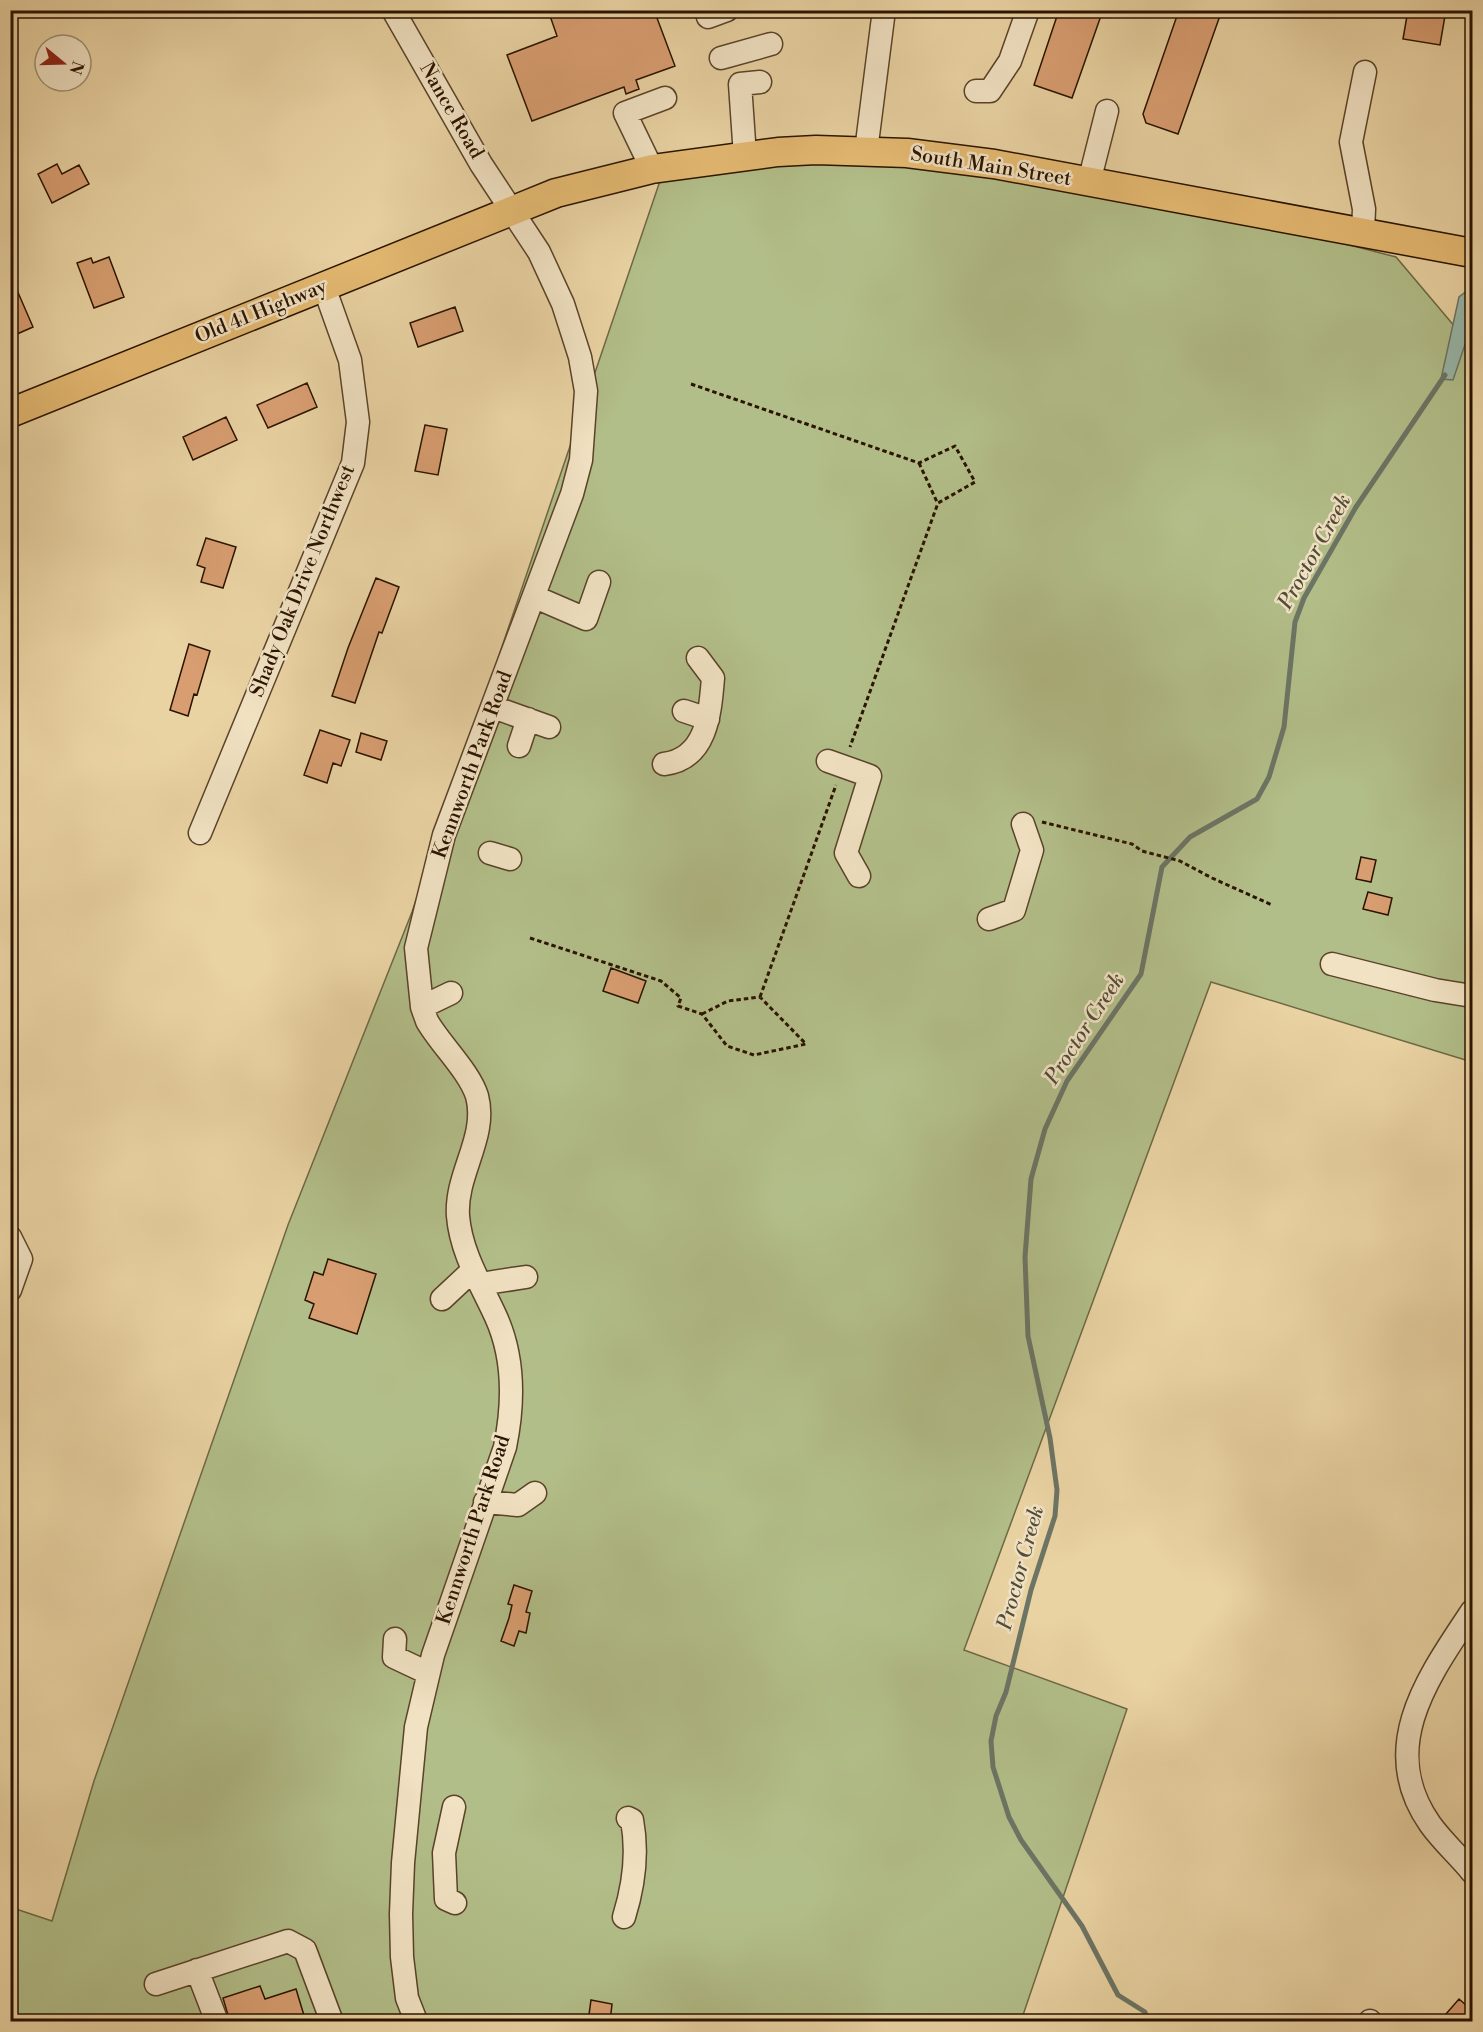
<svg xmlns="http://www.w3.org/2000/svg" width="1483" height="2032" font-family="'Libre Bodoni',serif">
<style>
.green{fill:#b2be89;stroke:#6e6844;stroke-width:1.5}
.water{fill:#98b7a9;stroke:#6c7565;stroke-width:1.5}
.lines{fill:none;stroke-linecap:round;stroke-linejoin:round}
.stream{stroke:#6c7565;stroke-width:5}
.building{fill:#d89e71;stroke:#2a1300;stroke-width:1.5}
.minor-casing{stroke:#5a4329;stroke-width:25}
.major-casing{stroke:#2a1300;stroke-width:31}
.path{stroke:#2a1300;stroke-width:3;stroke-dasharray:4.5 3;stroke-linecap:butt}
.minor{stroke:#f1e2c3;stroke-width:22}
.major{stroke:#e5ba72;stroke-width:28}
.labels{text-anchor:middle;dominant-baseline:central;stroke-width:5;stroke-linejoin:round;paint-order:stroke}
.street-label{font-size:20px;fill:#2a1300;stroke:#f1e2c3}
.water-label{font-size:21px;font-style:italic;fill:#504c3b;stroke:#f1e2c3}
</style>
<rect width="100%" height="100%" fill="#ead3a3"/>
<filter id="stains"><feTurbulence type="fractalNoise" baseFrequency=".00333" numOctaves="4"/><feColorMatrix values="0 0 0 0 .2 0 0 0 0 .09 0 0 0 0 .02 0 0 0 .5 -.17"/></filter>
<radialGradient id="worn" r=".72"><stop offset=".6" stop-color="#630" stop-opacity="0"/><stop offset="1" stop-color="#630" stop-opacity=".3"/></radialGradient>
<path class="green" d="M817,146l320,44 259,67 76,90v715l-261,-80 -247,668 163,59 -106,312h-1010l-1,-114 42,14 42,-140 194,-556 124,-313 249,-734z"/>
<path class="water" d="M1472,287v37l-19,56 -12,-1 18,-82z"/>
<g class="lines">
<path class="stream" d="M1147,2022l-2,-10 -27,-17 -36,-69 -61,-86 -12,-23 -16,-50 -2,-26 5,-25 10,-24 25,-102 24,-74 2,-26 -7,-52 -22,-102 -3,-79 6,-78 14,-50 22,-48 74,-107 21,-107 28,-30 67,-38 12,-22 15,-50 11,-105 9,-24 52,-91 89,-132"/>
</g>
<path class="building" d="M548,10h106l21,56 -39,14 3,9 -13,5 -2,-7 -92,34 -25,-66 50,-19z
M1059,10h44l-31,88 -38,-13z
M1179,10h43l-44,124 -32,-11 -3,-9z
M1408,10h38l-6,35 -37,-6z
M57,164l5,10 17,-9 10,19 -37,19 -14,-29z
M109,257l15,40 -30,11 -17,-45 14,-5 2,5z
M10,274l23,53 -23,10z
M455,307l8,24 -45,16 -8,-24z
M307,383l10,24 -49,21 -11,-23z
M226,417l11,23 -44,20 -10,-23z
M425,425l22,4 -9,46 -23,-4z
M206,538l30,9 -13,41 -22,-6 4,-14 -8,-3z
M376,578l23,9 -17,46 -3,-1 -24,71 -23,-7 16,-48z
M189,644l21,7 -13,44 -3,-1 -6,22 -18,-6z
M320,730l30,10 -9,26 -8,-3 -6,20 -23,-8z
M361,733l26,8 -6,19 -25,-8z
M1361,857l15,3 -5,22 -15,-3z
M1368,892l24,6 -4,17 -25,-6z
M611,968l35,13 -8,22 -35,-12z
M328,1259l48,15 -19,60 -48,-16 5,-14 -9,-4 9,-28 9,3z
M514,1585l18,6 -6,21 4,1 -4,20 -7,-2 -5,15 -13,-5 8,-23 3,-13 -4,-1z
M260,1986l5,13 31,-10 10,33h-76l-7,-24z
M1459,1999l14,12 -9,11h-25z
M591,2000l21,4 -2,18h-22z"/>
<g class="lines">
<g class="minor-casing">
<path id="minor" d="M393,10l88,154 58,88 24,52 17,53 6,34 -5,69 -9,34 -128,341 -28,113 6,59 5,14c13,23 42,50 50,75 11,41 -22,78 -19,120 3,37 23,68 38,101 19,42 18,86 9,130l-72,208 -17,72 -13,136 -2,51 1,43 5,41 9,23
M708,17l19,-7
M721,58l50,-14
M976,91h14l20,-30 18,-51
M866,151l18,-141
M745,156l-5,-72 20,-2
M652,169l-27,-56 40,-15
M1089,182l18,-71
M1363,231l1,-22 -13,-67 14,-70
M535,597l51,22 13,-37
M493,707l56,20
M684,711l24,8
M519,746l9,-27
M828,761l42,15 -24,77 13,23
M664,764c43,-5 46,-51 49,-86l-15,-20
M200,833l153,-370 5,-41 -8,-62 -26,-73
M490,853l20,6
M989,919l25,-9 18,-60 -9,-26
M1332,964l103,26 37,6
M422,1007l29,-14
M10,1237l11,22 -11,31
M480,1284l46,-7
M442,1299l31,-29
M485,1502l33,3 17,-12
M1472,1611c-43,65 -96,136 -42,213 12,17 29,32 42,48
M395,1639l-1,18 34,16
M454,1807l-10,46 2,46 9,4
M624,1917c10,-32 14,-65 8,-97l-4,-2
M197,1970l20,52
M156,1984l132,-43 17,9 27,72
M1370,2021l1,1"/>
</g>
<g class="major-casing">
<path id="major" d="M10,413l546,-220 96,-24 126,-17 38,-2 91,3 87,11 478,89"/>
</g>
<path class="path" d="M691,384l228,79 36,-17 20,36 -37,21 -88,244
M919,463l18,39
M1042,822l90,22 10,7 38,10 32,17 60,27
M530,938l131,43 20,17 -3,8 24,8 25,32 27,9 52,-11 -46,-47
M760,997l76,-212
M702,1014l26,-13 32,-4"/>
<use href="#minor" class="minor"/>
<use href="#major" class="major"/>
</g>
<g class="labels">
<g class="street-label">
<text transform="translate(451 111) rotate(60)">Nance Road</text>
<text transform="translate(991 167) rotate(9)">South Main Street</text>
<text transform="translate(261 312) rotate(-22)">Old 41 Highway</text>
<text transform="translate(303 581) rotate(-68)">Shady Oak Drive Northwest</text>
<text transform="translate(473 765) rotate(-70)">Kennworth Park Road</text>
<text transform="translate(474 1530) rotate(-72)">Kennworth Park Road</text>
</g>
<g class="water-label">
<text transform="translate(1315 552) rotate(-61)">Proctor Creek</text>
<text transform="translate(1085 1029) rotate(-57)">Proctor Creek</text>
<text transform="translate(1021 1568) rotate(-75)">Proctor Creek</text>
</g>
</g>
<rect width="1483" height="2032" fill="none" stroke="#ead3a3" stroke-width="36"/>
<rect x="12" y="12" width="1459" height="2008" fill="none" stroke="#2a1300" stroke-width="3"/>
<rect x="18" y="18" width="1447" height="1996" fill="none" stroke="#2a1300" stroke-width="1.5"/>
<g transform="translate(63 63) rotate(109)"><circle r="28" fill="#f1e2c3" stroke="#a18f75" stroke-width="1.5"/>
<path d="M0-4.5L10 22L0 15L-10 22Z" fill="#8f2418"/>
<text y="-9" font-size="16" font-weight="bold" text-anchor="middle" fill="#2a1300">N</text>
</g>
<rect width="100%" height="100%" filter="url(#stains)"/>
<rect width="100%" height="100%" fill="url(#worn)"/>
</svg>
